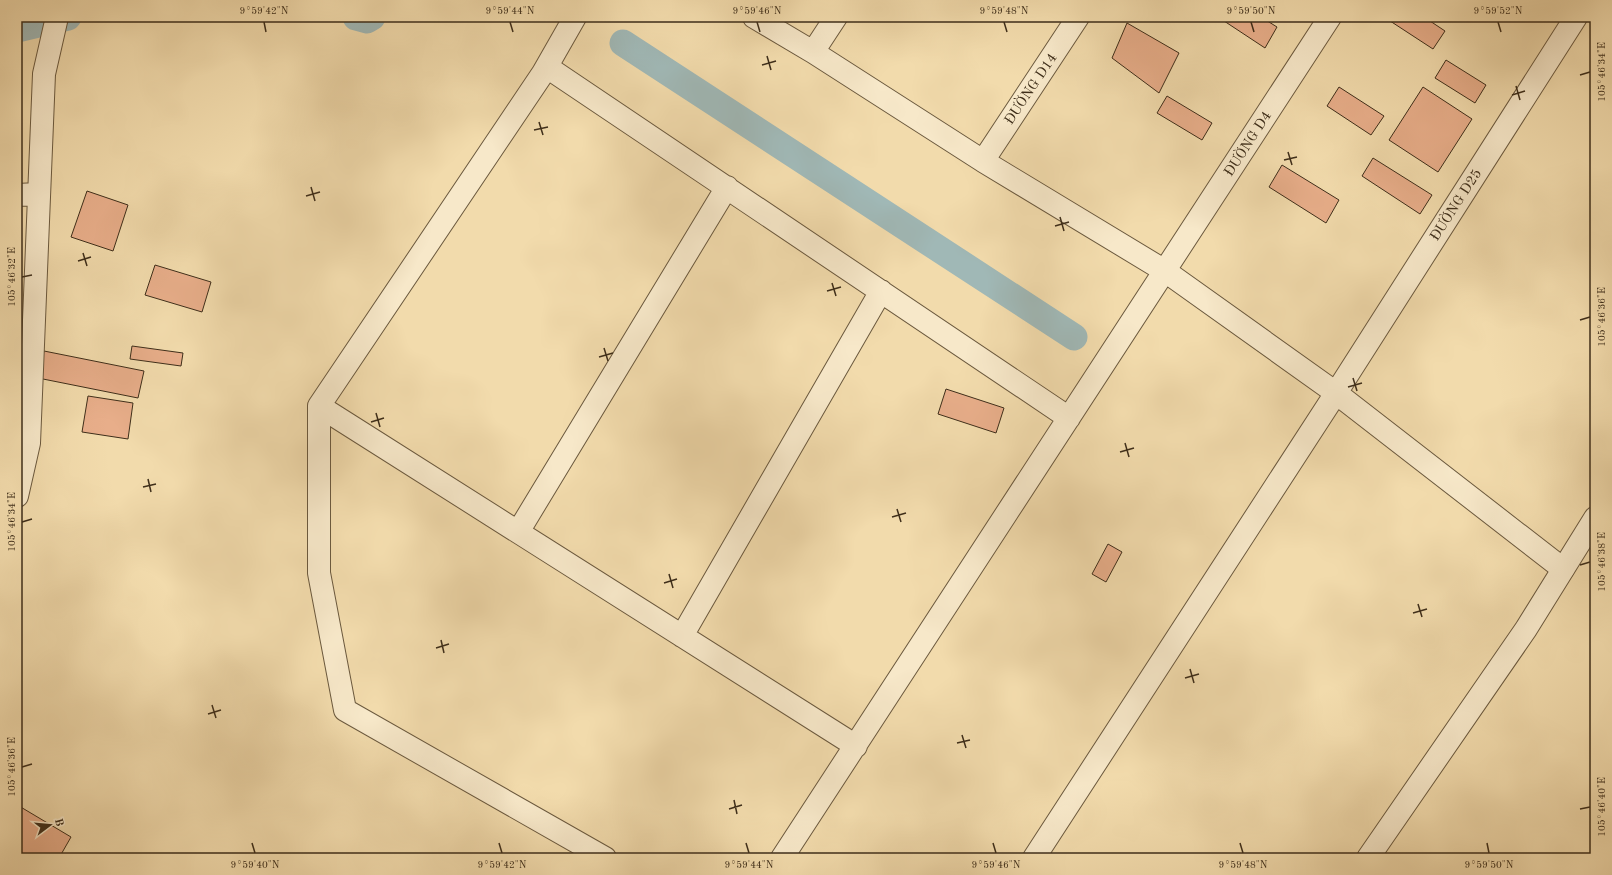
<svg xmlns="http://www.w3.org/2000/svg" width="1612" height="875" font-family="'Old Standard TT',serif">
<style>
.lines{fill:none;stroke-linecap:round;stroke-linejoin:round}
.canal{stroke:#a0b8b6;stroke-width:27}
.building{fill:#e8ae8a;stroke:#3e2e1a}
.minor-casing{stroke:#6b593e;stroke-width:24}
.tertiary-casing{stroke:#6b593e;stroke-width:24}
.minor{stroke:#f7e8c9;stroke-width:22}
.tertiary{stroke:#f7e8c9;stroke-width:22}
.ticks{fill:none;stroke:#3e2e1a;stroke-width:1.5}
.labels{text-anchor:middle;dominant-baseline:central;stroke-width:3;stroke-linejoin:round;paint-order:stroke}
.street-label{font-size:14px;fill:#3e2e1a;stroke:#f7e8c9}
.neatline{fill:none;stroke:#3e2e1a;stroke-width:1.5}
.ticks-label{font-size:10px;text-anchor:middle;fill:#3e2e1a}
</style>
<rect width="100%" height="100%" fill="#f2dbac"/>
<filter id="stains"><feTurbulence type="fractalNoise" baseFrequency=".005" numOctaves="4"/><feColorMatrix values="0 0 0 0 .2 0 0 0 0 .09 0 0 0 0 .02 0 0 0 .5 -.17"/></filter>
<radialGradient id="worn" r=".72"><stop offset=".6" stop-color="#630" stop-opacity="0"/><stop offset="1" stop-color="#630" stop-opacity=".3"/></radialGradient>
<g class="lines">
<path class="canal" d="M356,17l11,3 5,-3
M17,29l51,-12
M623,43l451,294"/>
</g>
<path class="building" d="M1218,17h43l16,10 -12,21z
M1384,17h40l21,14 -12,18z
M1127,23l52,30 -20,40 -47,-35z
M1446,60l40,25 -11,18 -40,-25z
M1339,87l45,29 -13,19 -44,-29z
M1423,87l49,32 -34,53 -49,-32z
M1167,96l45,27 -10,17 -45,-27z
M1373,158l59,37 -12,19 -58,-38z
M1282,165l57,35 -13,23 -57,-36z
M87,191l41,14 -15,46 -42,-14z
M155,265l56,17 -9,30 -57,-17z
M132,346l51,7 -2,13 -51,-7z
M44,351l100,20 -6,27 -100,-20z
M946,389l58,19 -8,25 -58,-19z
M88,396l45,7 -5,36 -46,-7z
M1108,544l14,8 -16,30 -14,-8z
M19,806l52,31 -12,21h-28l-14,-8v-41z"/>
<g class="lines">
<g class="minor-casing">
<path id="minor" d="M575,17l-32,56 -224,333v167l26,137 260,148
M754,17l59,35 170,109 182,110 171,122 227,176
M813,52l23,-35
M547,67l522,351
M983,161l95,-144
M17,195l21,-1
M319,406l537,340
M17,496l12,-53 15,-369 13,-57
M518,532l209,-345
M682,636l199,-345
M782,858l548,-841
M1034,858l302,-465 240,-376"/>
</g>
<g class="tertiary-casing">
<path id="tertiary" d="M1368,858l158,-229 69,-111"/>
</g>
<use href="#minor" class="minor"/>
<use href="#tertiary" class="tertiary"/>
</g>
<path class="ticks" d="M264,22l2,10M510,22l3,10M757,22l3,10M1004,22l3,10M1251,22l3,10M1498,22l3,10M767,56l4,14M762,65l14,-4M1580,75l10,-3M1516,86l4,14M1512,95l13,-4M539,122l4,13M534,130l14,-3M1288,152l4,13M1284,160l13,-3M311,187l4,14M306,196l14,-4M1060,217l4,14M1055,226l14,-4M83,253l4,13M78,261l13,-4M22,277l10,-2M832,283l4,13M827,291l14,-4M1580,320l10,-3M604,348l4,13M599,357l14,-4M1353,378l4,13M1348,387l14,-4M376,413l4,14M371,422l13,-4M1125,443l4,14M1120,452l14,-4M148,479l3,13M143,487l13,-3M897,509l4,13M892,517l14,-4M22,522l10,-3M1580,565l10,-3M669,574l4,14M664,583l13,-4M1418,604l4,13M1413,613l14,-4M441,640l3,13M436,648l13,-4M1190,669l4,14M1185,678l14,-4M212,705l4,13M208,714l13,-4M962,735l4,13M957,743l13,-3M22,767l10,-3M734,800l3,14M729,809l13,-4M1580,809l10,-2M252,843l3,10M499,843l3,10M746,843l3,10M993,843l3,10M1240,843l3,10M1487,843l2,10"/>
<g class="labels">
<g class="street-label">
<text transform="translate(1031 89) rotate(-56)">ĐƯỜNG D14</text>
<text transform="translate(1248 144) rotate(-57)">ĐƯỜNG D4</text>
<text transform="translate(1456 205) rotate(-57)">ĐƯỜNG D25</text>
</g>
</g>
<rect width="1612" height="875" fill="none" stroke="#f2dbac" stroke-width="44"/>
<g transform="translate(50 825) rotate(74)" stroke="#f7e8c9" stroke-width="3" paint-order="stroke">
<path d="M0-3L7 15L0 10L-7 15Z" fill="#3e2e1a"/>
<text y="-6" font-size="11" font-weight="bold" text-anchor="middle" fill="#3e2e1a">B</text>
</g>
<rect x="22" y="22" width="1568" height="831" class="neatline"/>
<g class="ticks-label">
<text x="264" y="14">9°59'42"N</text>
<text x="510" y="14">9°59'44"N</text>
<text x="757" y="14">9°59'46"N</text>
<text x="1004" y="14">9°59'48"N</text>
<text x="1251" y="14">9°59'50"N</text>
<text x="1498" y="14">9°59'52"N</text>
<text transform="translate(1601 72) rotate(-90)" y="4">105°46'34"E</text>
<text transform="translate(11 277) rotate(-90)" y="4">105°46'32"E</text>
<text transform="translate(1601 317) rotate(-90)" y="4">105°46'36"E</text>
<text transform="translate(11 522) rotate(-90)" y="4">105°46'34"E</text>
<text transform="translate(1601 562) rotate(-90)" y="4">105°46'38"E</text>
<text transform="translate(11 767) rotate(-90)" y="4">105°46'36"E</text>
<text transform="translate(1601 807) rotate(-90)" y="4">105°46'40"E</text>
<text x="255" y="868">9°59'40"N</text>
<text x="502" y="868">9°59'42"N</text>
<text x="749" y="868">9°59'44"N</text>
<text x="996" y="868">9°59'46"N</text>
<text x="1243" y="868">9°59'48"N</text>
<text x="1489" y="868">9°59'50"N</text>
</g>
<rect width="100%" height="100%" filter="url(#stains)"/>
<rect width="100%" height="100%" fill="url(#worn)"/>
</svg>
